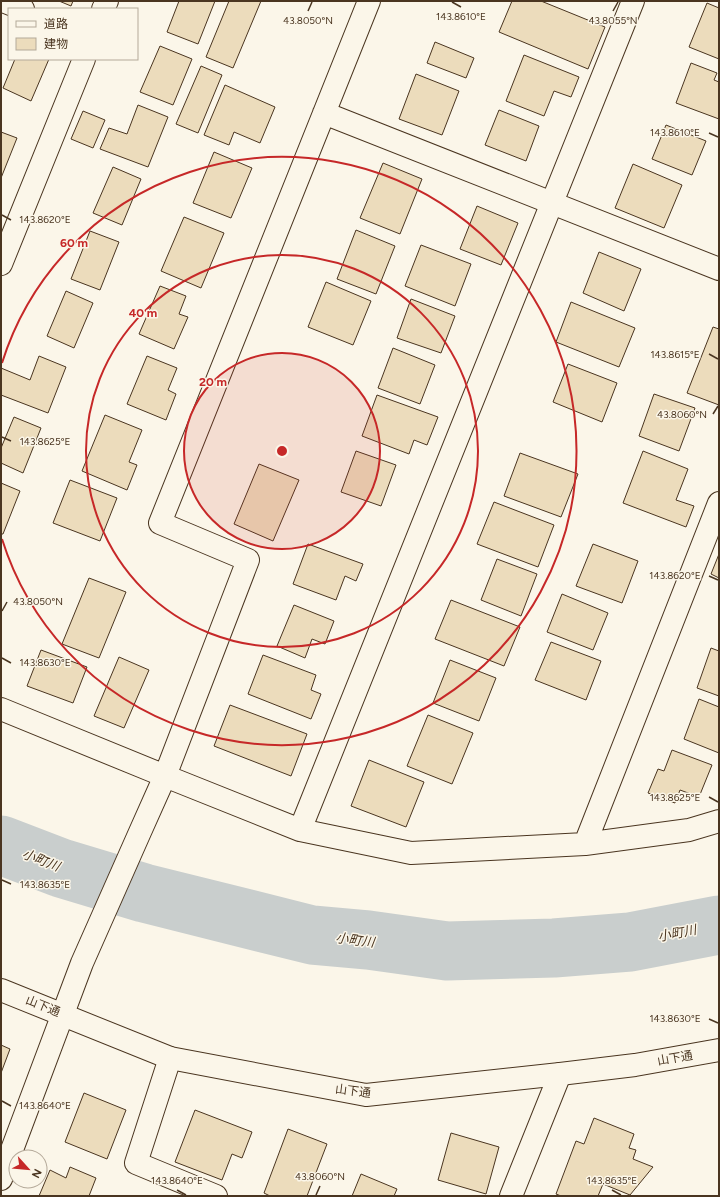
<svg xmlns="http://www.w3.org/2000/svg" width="720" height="1197" font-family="Figtree,'Noto Sans JP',sans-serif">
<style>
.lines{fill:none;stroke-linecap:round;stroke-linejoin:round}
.river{stroke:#c9cecd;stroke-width:59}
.building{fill:#ecdcbc;stroke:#4a3520}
.minor-casing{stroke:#4a3520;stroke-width:24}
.tertiary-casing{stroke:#4a3520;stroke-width:24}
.minor{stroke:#fbf6e9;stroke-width:22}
.tertiary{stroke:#fbf6e9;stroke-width:22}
.ticks{fill:none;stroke:#4a3520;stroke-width:1.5}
.ring{fill:none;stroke:#c62828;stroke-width:2}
.labels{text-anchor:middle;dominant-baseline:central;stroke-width:3;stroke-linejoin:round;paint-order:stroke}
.street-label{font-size:12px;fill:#4a3520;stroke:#fbf6e9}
.water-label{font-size:13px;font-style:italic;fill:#4a3520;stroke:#fbf6e9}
.ticks-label{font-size:10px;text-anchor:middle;fill:#4a3520;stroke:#fbf6e9;stroke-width:3;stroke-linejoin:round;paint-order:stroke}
.centre{fill:#c62828;stroke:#fbf6e9;stroke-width:2}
.ring-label{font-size:12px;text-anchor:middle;font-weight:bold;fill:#c62828;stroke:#fbf6e9;stroke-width:3;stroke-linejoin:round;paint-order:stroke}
</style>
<rect width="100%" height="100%" fill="#fbf6e9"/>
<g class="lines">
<path class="river" d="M1,845l60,23 83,25 168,42 56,5 79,11 107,-3 76,-6 89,-17"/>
</g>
<path class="building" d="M59,1h14l-2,5z
M179,1h36l-17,43 -31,-12z
M229,1h32l-28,67 -27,-11z
M512,1h29l64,26 -17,42 -89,-37z
M707,3l12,5v51l-30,-12z
M435,42l39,16 -8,20 -39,-15z
M160,46l32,13 -19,46 -33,-13z
M524,55l55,22 -8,20 -17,-6 -10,25 -38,-15z
M15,59h34l-18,42 -28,-13z
M691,63l26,10 -3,7 5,2v37l-43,-16z
M201,66l21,9 -24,58 -22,-9z
M416,74l43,17 -17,44 -43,-16z
M225,85l50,22 -15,36 -26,-11 -5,13 -25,-10z
M138,105l30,12 -20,50 -48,-18 9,-21 18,6z
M499,110l40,16 -13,35 -41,-16z
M83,111l22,9 -12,28 -22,-9z
M666,125l40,16 -14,34 -40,-16z
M1,132l16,6 -16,40z
M214,152l38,16 -21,50 -38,-15z
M383,163l39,16 -22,55 -40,-16z
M633,164l49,21 -18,43 -49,-20z
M113,167l28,12 -19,46 -29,-12z
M477,206l41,17 -17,42 -41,-16z
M184,217l40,16 -23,55 -40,-17z
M356,230l39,16 -19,48 -39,-15z
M90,231l29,11 -19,48 -29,-11z
M421,245l50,19 -16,42 -50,-20z
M599,252l42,17 -17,42 -41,-18z
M326,282l45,19 -18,44 -45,-18z
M160,286l26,10 -7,18 9,3 -14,32 -35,-15z
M66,291l27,12 -19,45 -27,-12z
M411,299l44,17 -14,37 -44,-15z
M571,302l64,26 -16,39 -63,-25z
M713,327l6,2v76l-32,-12z
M393,348l42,17 -15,39 -42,-16z
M39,356l27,11 -18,46 -47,-18v-27l29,12z
M147,356l30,12 -9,22 8,4 -10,26 -39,-16z
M568,364l49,19 -15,39 -49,-20z
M654,394l41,14 -16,43 -40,-15z
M377,395l61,22 -11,28 -13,-5 -5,14 -47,-18z
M105,415l37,15 -13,32 8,3 -10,25 -45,-19z
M14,417l27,11 -18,45 -22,-10v-15z
M356,451l40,14 -15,41 -40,-14z
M643,451l45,18 -12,31 18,6 -8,21 -63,-24z
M520,453l58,21 -17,43 -57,-21z
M259,464l40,16 -26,61 -39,-17z
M70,480l47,18 -17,43 -47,-18z
M1,483l19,8 -17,43h-2z
M494,502l60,23 -16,42 -61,-23z
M308,544l55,20 -7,17 -11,-5 -9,24 -43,-16z
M593,544l45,17 -16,42 -46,-17z
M719,554v24l-8,-4z
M497,559l40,15 -16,42 -40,-16z
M89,578l37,14 -27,66 -37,-14z
M562,594l46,19 -15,37 -46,-18z
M451,600l69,27 -16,39 -69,-27z
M294,605l40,16 -9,23 -13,-5 -7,19 -28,-12z
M551,642l50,19 -15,39 -51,-20z
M711,648l8,3v45l-22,-8z
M41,650l46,17 -14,36 -46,-17z
M263,655l53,20 -5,15 10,4 -10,25 -63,-25z
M119,657l30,13 -25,58 -30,-12z
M450,660l46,18 -17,43 -46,-18z
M699,699l20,8v46l-35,-14z
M230,705l77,29 -16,42 -77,-30z
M428,715l45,18 -21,51 -45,-18z
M672,750l40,15 -13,32 -19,-7 -5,13 -27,-10 10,-24 6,2z
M369,760l55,22 -18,45 -55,-21z
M1,1045l9,4 -9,24z
M84,1093l42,17 -19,49 -42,-17z
M195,1110l57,22 -10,26 -10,-4 -10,26 -47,-18z
M594,1118l40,16 -5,14 7,2 -3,9 20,8 -23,28 -27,-11 -5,12h-37l-5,-2 20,-53 8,3z
M288,1129l39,15 -20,52h-37l-6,-3z
M451,1133l48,14 -13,47 -48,-14z
M70,1167l26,11 -7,18h-50l11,-26 16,8z
M361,1174l36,15 -3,7h-42z"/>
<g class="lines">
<g class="minor-casing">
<path id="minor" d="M3,1l20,8
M103,9l4,-8
M324,113l395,156
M1,264l83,-205
M1,709l164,67 135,54 111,23 174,-9 104,-14 30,-9
M300,830l333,-829
M585,844l134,-341
M170,1058l-34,105 80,33
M1,1179l81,-216 58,-131 25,-56 83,-216 -88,-37 209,-522
M511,1196l49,-122"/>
</g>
<g class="tertiary-casing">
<path id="tertiary" d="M1,990l169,68 196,37 194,-21 75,-9 84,-15"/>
</g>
<use href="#minor" class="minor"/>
<use href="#tertiary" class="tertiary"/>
</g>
<path class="ticks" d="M452,2l9,5M308,11l4,-9M613,11l5,-9M709,133l9,4M2,215l9,5M709,354l9,5M713,414l5,-8M2,437l9,4M709,576l9,4M2,611l5,-9M2,658l9,5M709,797l9,5M2,880l9,4M709,1019l9,4M2,1101l9,5M177,1190l9,5M612,1190l9,5M316,1195l4,-9"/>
<circle cx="282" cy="451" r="98" fill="#c62828" fill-opacity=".12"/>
<g class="ring">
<circle cx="282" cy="451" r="98"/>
<circle cx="282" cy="451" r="196"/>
<path d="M2 363A294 294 0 1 1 2 539"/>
</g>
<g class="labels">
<g class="street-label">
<text transform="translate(43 1006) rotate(22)">山下通</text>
<text transform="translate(675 1058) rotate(-10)">山下通</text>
<text transform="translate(353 1091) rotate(7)">山下通</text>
</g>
<g class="water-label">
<text transform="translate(41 860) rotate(21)">小町川</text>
<text transform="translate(677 933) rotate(-11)">小町川</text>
<text transform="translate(355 940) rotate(7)">小町川</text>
</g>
</g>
<g class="ticks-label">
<text x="461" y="20">143.8610°E</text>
<text x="308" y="24">43.8050°N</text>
<text x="613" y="24">43.8055°N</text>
<text x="675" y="136">143.8610°E</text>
<text x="45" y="223">143.8620°E</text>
<text x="675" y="358">143.8615°E</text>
<text x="682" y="418">43.8060°N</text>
<text x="45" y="445">143.8625°E</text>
<text x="675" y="579">143.8620°E</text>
<text x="38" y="605">43.8050°N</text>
<text x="45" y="666">143.8630°E</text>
<text x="675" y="801">143.8625°E</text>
<text x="45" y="888">143.8635°E</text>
<text x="675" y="1022">143.8630°E</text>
<text x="45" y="1109">143.8640°E</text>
<text x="320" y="1180">43.8060°N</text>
<text x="177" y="1184">143.8640°E</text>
<text x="612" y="1184">143.8635°E</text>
</g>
<circle cx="282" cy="451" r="6" class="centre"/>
<g class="ring-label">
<text x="74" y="247">60 m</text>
<text x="143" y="317">40 m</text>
<text x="213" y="386">20 m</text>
</g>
<rect width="720" height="1197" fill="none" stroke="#4a3520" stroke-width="4"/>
<rect x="8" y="8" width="130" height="52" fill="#fbf6e9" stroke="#b4a999"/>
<rect x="16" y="21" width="20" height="6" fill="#fbf6e9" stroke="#b4a999"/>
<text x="44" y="28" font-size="12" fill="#4a3520">道路</text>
<rect x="16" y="38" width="20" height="12" fill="#ecdcbc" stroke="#b4a999"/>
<text x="44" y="48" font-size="12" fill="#4a3520">建物</text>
<g transform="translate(28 1169) rotate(117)"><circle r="19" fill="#fbf6e9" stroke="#b4a999"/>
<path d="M0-3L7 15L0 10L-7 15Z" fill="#c62828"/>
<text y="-6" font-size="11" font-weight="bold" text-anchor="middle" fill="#4a3520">N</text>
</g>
</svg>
